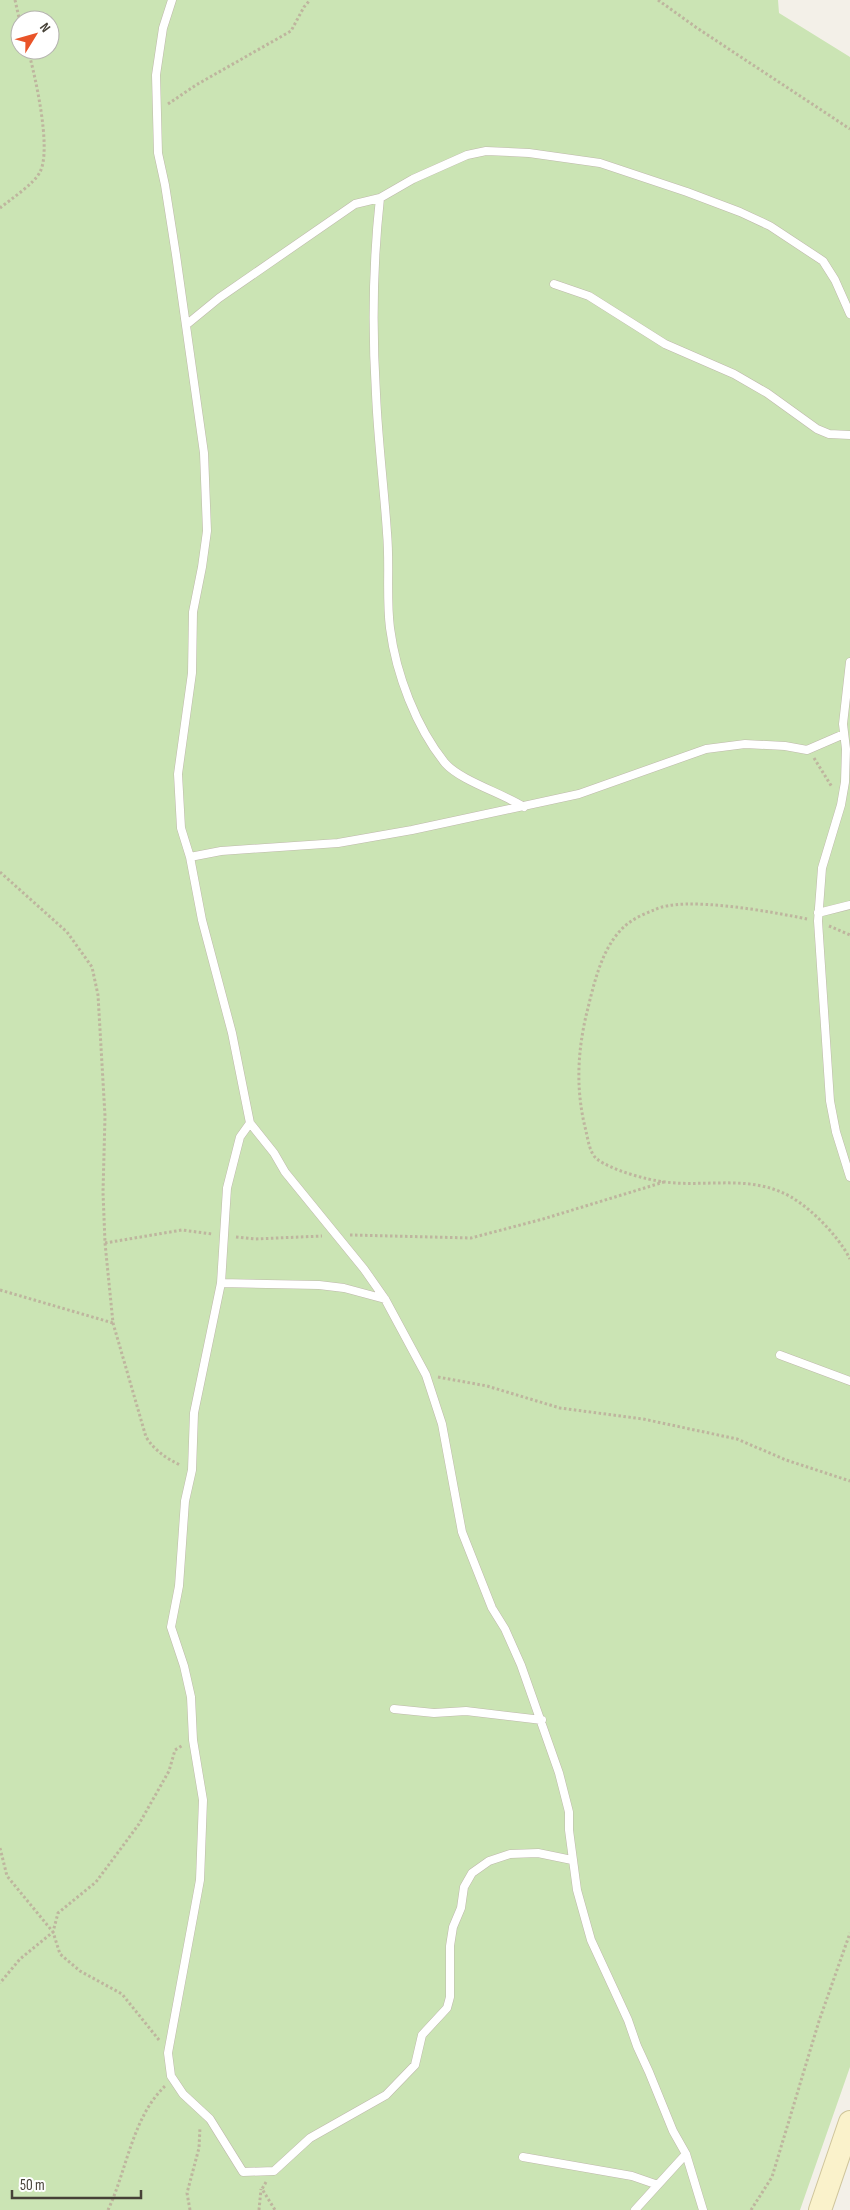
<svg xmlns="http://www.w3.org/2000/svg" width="850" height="2210" font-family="'Sofia Sans Condensed',sans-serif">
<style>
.green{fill:#cbe4b4;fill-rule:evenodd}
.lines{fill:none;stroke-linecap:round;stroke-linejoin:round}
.lane-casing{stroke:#beb9ab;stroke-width:9}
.secondary-casing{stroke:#cfc59b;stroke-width:24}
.path{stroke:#beb59e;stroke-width:3;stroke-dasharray:2.5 2.5;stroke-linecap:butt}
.lane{stroke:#fff;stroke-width:8}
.secondary{stroke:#faf2cb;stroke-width:22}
</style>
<rect width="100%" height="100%" fill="#f3f0e8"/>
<path class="green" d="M0,0h778l1,13 71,44v2010l-50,143h-800zM20,20h30v30h-30z"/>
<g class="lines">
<g class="lane-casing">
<path id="lane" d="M172,0l-9,28 -7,47 2,78 7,32 11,70 28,198 3,78 -5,36 -9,45 -1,61 -14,101 3,54 9,29 12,63 30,113 18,90 24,30 11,19 79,97 21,30 41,76 16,49 20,108 30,76 13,21 16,36 38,108 10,39v18l8,60 14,50 37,80 9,26 12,26 24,59 13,23 17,56
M380,198c-7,64 -8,131 -4,196 2,47 8,93 11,139 3,31 -1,64 3,95 6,46 26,99 55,135 16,18 57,30 79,44
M554,284l35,12 76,48 69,30 33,19 50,36 12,5 21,1
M186,325l33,-27 136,-94 25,-6 33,-19 54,-24 19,-4 43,2 71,10 87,29 53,20 30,14 53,35 12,19 15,34
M850,662l-7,62 3,25 -1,33 -4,23 -19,63 -4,53 12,180 6,31 14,45
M190,857l31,-6 117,-8 74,-13 167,-36 127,-45 39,-5 40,2 22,4 37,-16
M818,913l32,-8
M250,1123l-10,14 -13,51 -6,95 -27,130 -2,57 -7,31 -6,85 -8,41 13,39 7,31 2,43 10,60 -3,80 -32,173 3,23 12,18 27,25 33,53 31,-1 36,-33 76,-43 29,-30 7,-30 25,-27 3,-11v-51l3,-19 8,-19 3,-21 8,-14 17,-12 21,-7 28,-1 34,7
M221,1283l98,2 25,3 41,11
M780,1355l70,26
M394,1709l40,4 32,-2 76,9
M523,2157l109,19 26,9
M635,2210l51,-56"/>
</g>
<g class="secondary-casing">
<path id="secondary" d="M820,2210l30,-88"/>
</g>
<path class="path" d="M15,0l5,22
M658,0l39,28 153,101
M168,104l28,-19 95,-54 13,-24 6,-7
M0,208c11,-9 34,-24 40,-36 12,-23 -5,-97 -12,-122
M814,758l18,29
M0,872l67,60 25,35 6,28 7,121 -2,76 2,51 8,80 33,114c9,14 20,21 34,28
M807,919c-34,-7 -124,-24 -153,-9 -8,3 -17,7 -24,12 -28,20 -36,62 -44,94 -9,39 -10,77 0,115 2,9 4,23 11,28 14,11 50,21 68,23 38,5 79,-6 116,10 25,10 57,43 69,67
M829,926l21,9
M350,1235l121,3 72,-19 121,-37
M236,1237l19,2 67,-3
M105,1243l77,-13 30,4
M0,1290l113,33
M438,1377l49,9 73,22 83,11 94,20 49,21 64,21
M0,1848l7,28 46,56 -33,27 -20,24
M159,2040l-37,-46 -42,-23 -20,-17 -7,-22 5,-19 38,-31 43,-58 30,-53 6,-21 8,-5
M266,2182l-4,7 13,21
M108,2210c19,-40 24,-92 57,-124
M190,2210l-3,-17 12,-45 1,-21
M259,2210l2,-21
M751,2210l21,-33 47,-156 31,-88"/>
<use href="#lane" class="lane"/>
<use href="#secondary" class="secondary"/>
</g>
<g transform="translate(35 35) rotate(53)"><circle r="24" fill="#ffffff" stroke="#b5b3af"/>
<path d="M0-4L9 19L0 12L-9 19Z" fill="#e95429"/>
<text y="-8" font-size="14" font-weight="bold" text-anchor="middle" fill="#464137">N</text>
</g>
<path d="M12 2190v8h129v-8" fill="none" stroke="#464137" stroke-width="2.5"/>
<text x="20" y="2190" font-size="15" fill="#464137" stroke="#ffffff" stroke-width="4" paint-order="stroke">50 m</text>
</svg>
